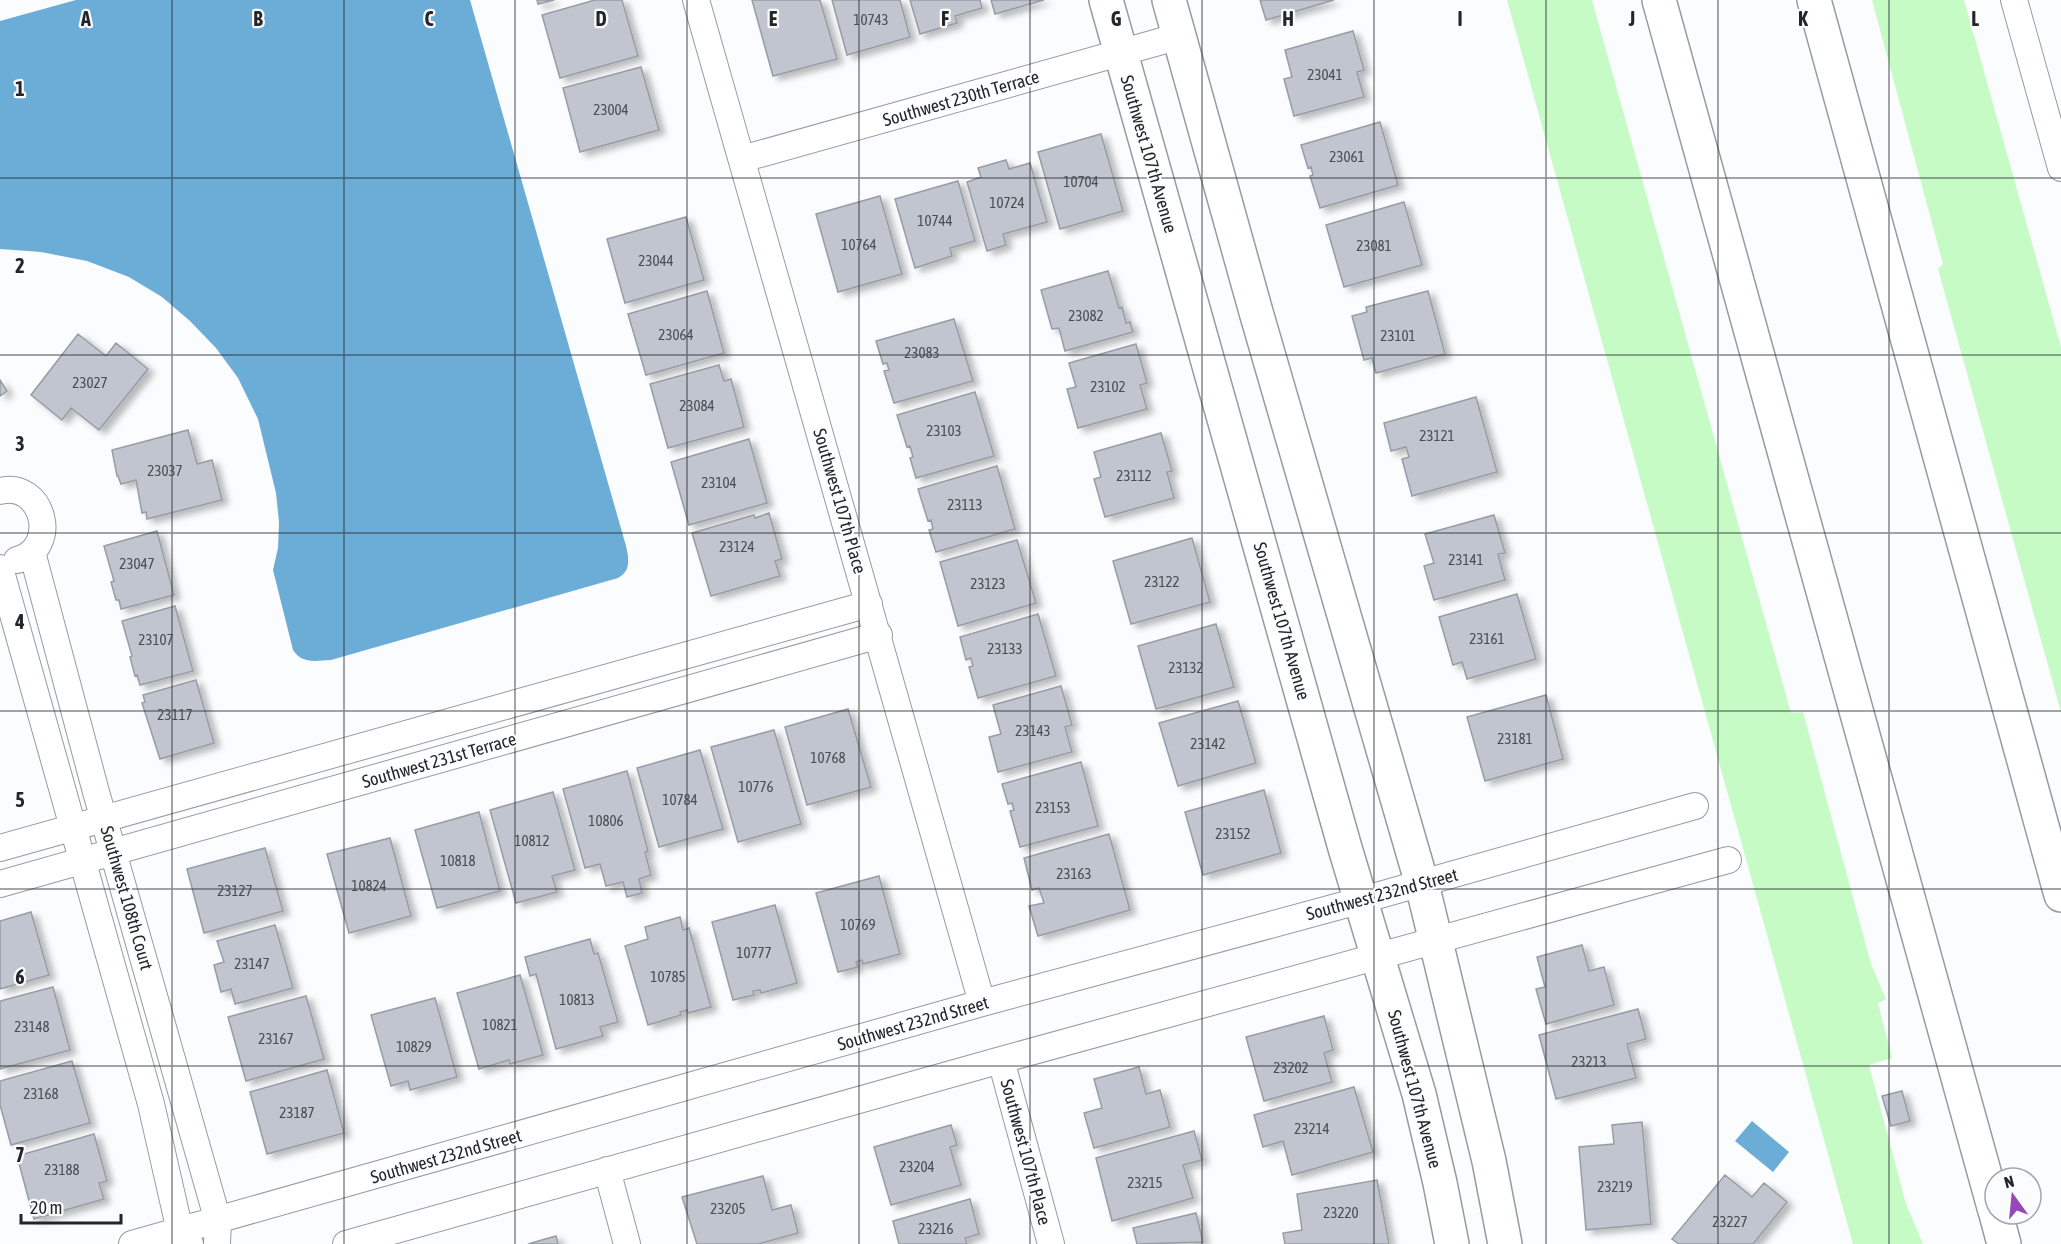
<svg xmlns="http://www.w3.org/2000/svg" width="2061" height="1244" font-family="'Asap Condensed',sans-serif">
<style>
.green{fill:#c7fbc5}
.water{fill:#6badd6}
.building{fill:#c0c5cf;stroke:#979ca5;stroke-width:1.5;filter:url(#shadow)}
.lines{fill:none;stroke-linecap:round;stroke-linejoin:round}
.minor-casing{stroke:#969aa4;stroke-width:28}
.tertiary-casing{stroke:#969aa4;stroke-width:36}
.motorway-casing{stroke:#969aa4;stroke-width:36}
.minor{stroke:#fff;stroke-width:26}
.tertiary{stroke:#fff;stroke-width:33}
.motorway{stroke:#fff;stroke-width:33}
.grid{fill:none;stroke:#232529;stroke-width:1.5;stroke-opacity:0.55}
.labels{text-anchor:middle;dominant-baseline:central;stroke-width:4.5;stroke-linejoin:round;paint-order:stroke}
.number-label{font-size:15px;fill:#4a4d52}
.street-label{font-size:18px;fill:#232529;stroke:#fafcfe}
.grid-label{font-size:20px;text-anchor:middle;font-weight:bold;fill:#232529;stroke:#fafcfe;stroke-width:4.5;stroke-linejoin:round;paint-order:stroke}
</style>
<defs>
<filter id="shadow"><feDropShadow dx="6" dy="4" stdDeviation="3" flood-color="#0004"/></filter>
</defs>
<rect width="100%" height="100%" fill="#fafcfe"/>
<path class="green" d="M1507,0h85l199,713 12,-1 68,252 15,35 -8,4 14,55 -23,7 37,139 17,40h-70z
M1872,0h92l97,347v365l-123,-443 5,-5z"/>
<path class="water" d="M76,0h394l156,546c3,13 5,25 -8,32l-287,82c-16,1 -29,4 -38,-10l-20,-80 5,-22 1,-26 -3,-29 -18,-74 -20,-41 -22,-30 -26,-27 -28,-24 -33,-20 -42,-16 -46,-9 -41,-3v-228z
M1752,1121l37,31 -16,20 -38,-31z"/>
<path class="building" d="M537,0h17l-16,4z
M595,0h27l16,56 -78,22 -18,-63z
M752,0h68l17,59 -64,17z
M832,0h68l10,37 -63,18z
M910,0h70l2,8 -27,8 2,7 -37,11z
M991,0h53l-49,14z
M1260,0h74l-68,20z
M1353,31l11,39 -7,2 7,25 -70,19 -10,-37 8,-2 -7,-27z
M641,67l18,63 -79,22 -17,-64z
M1380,122l18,63 -78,23 -10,-32 3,-1 -2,-8 -3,1 -7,-23z
M1101,134l22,77 -63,18 -22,-77z
M1006,160l3,9 21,-6 17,59 -44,12 3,11 -19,6 -20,-69 14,-5 -3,-9z
M958,181l17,60 -25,7 2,8 -37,12 -20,-69z
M880,196l22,78 -64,18 -22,-78z
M1404,202l18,63 -78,22 -18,-62z
M686,217l18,63 -79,23 -18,-64z
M1108,271l11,37 3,-1 4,16 4,-1 3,10 -68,19 -6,-23 -7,1 -11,-39z
M707,291l17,62 -78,22 -18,-61z
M1428,291l17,63 -69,19 -4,-15 -8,2 -12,-44 15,-4 -1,-5z
M954,319l19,62 -79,22 -10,-32 5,-1 -2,-7 -4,1 -7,-23z
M78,334l28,22 10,-13 32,26 -49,61 -28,-22 -9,12 -31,-25z
M1136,344l11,39 -7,2 7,24 -69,19 -11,-39 9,-2 -7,-24z
M719,365l5,16 7,-2 13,48 -76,21 -18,-64z
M0,380l7,11 -7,5z
M975,392l19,64 -78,22 -6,-20 3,-1 -3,-11 -3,1 -10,-32z
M1476,397l21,75 -85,24 -10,-37 7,-2 -3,-10 -15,4 -7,-28z
M188,430l9,34 15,-4 10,40 -75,19 -1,-7 -4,1 -6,-33 -15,4 -3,-8h-1l-5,-26z
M1161,433l11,38 -5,1 7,26 -69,19 -11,-38 7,-2 -7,-25z
M749,439l18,64 -78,22 -18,-63z
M997,466l18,63 -79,23 -7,-22 4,-1 -2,-9 -3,1 -10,-32z
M769,513l13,46 -7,2 5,15 -69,20 -19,-63 62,-18 1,3z
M1494,515l11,38 -7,1 7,26 -71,20 -10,-34 10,-3 -9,-29z
M157,531l17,64 -53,14 -2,-9h-3l-5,-18 3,-1 -10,-35z
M1192,538l18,64 -79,22 -18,-63z
M1017,540l19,63 -78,23 -18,-64z
M1517,594l19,65 -69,20 -5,-17 -9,3 -14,-48z
M175,606l18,65 -53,14 -3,-10 -2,1 -5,-19 2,-1 -10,-35z
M1038,614l18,62 -78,22 -9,-31 4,-1 -2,-8 -5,2 -6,-23z
M1216,624l18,63 -78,22 -18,-63z
M196,680l18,63 -54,16 -18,-56 3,-1 -2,-7z
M1061,686l11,39 -7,2 7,25 -74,20 -9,-35 12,-3 -8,-29z
M1546,695l17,64 -78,22 -18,-64z
M1238,701l18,62 -78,23 -19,-63z
M848,709l23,78 -64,18 -22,-78z
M774,730l27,94 -63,18 -27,-95z
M700,750l23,79 -64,18 -22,-79z
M1081,762l17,64 -78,21 -10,-36 4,-1 -2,-7 -4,1 -6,-20z
M627,771l21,80 -3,1 6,23 -12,4 3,14 -15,4 -4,-15 -17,4 -6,-22 -15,4 -22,-79z
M1264,790l17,63 -78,22 -18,-63z
M553,792l22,78 -23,6 5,16 -41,11 -26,-93z
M479,812l21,79 -63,17 -22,-78z
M1109,834l21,76 -92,26 -9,-30 15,-3 -5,-15 -7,2 -8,-32z
M390,838l21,78 -62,17 -22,-79z
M265,848l18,63 -79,22 -17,-64z
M879,876l21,78 -37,10 -1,-4 -6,2 2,5 -20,5 -22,-79z
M775,905l22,78 -36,10 -1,-3 -7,1 1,4 -21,5 -21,-78z
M31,912l18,63 -49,14v-68z
M680,917l3,13 6,-2 22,79 -23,6 -1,-3 -7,2 1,3 -33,10 -23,-79 23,-7 -3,-12z
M275,925l18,63 -58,16 -4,-15 -10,3 -7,-27 10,-3 -7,-21z
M590,939l4,15 4,-1 20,69 -18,5 3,9 -47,13 -20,-75 -6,2 -5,-19z
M1582,945l7,26 15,-4 10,38 -68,19 -10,-35 9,-2 -8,-30z
M520,975l23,80 -33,9 -1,-4 -30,9 -22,-76z
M53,987l17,63 -70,19v-68z
M306,996l18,63 -78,22 -18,-64z
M435,998l22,79 -47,13 -2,-9 -17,5 -20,-71z
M1638,1009l8,30 -19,5 9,34 -80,21 -17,-64z
M1324,1016l9,34 -9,3 8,29 -68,19 -18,-64z
M72,1061l18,62 -79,22 -11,-40v-24z
M1139,1067l7,27 14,-4 10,37 -76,21 -10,-35 18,-5 -8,-29z
M327,1070l17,63 -77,21 -17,-62z
M1354,1087l19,65 -81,23 -9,-34 -20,6 -9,-32z
M1902,1091l8,30 -19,5 -9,-30z
M1642,1122l9,102 -65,6 -7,-83 35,-3 -2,-19z
M951,1125l6,20 -7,2 11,38 -70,20 -17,-58z
M1194,1131l8,29 -19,5 10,33 -81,23 -16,-63z
M94,1134l13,47 -8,2 5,16 -70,20 -17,-63z
M1725,1175l27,22 12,-14 23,19 -34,42h-74l-7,-5z
M763,1176l9,34 19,-5 7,28 -40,11h-61l-15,-47z
M1377,1180l12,64h-104l-2,-11 19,-3 -5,-36z
M970,1199l9,35 -14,4 2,6h-68l-6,-23z
M1196,1213l7,29 -66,2 -4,-16z
M556,1236l2,8h-30z"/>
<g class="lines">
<g class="minor-casing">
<path id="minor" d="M696,0l286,1003
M2014,0l47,168
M742,159l438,-123
M0,491c43,-11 61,57 17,69
M32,552l64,240 122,429 -1,23
M0,568l151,536 29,127 10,13
M0,848l869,-244
M0,884l879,-249
M1001,1060l50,184
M607,1170l20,74
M132,1244l850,-241 380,-103 333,-94
M346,1244l655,-184 727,-200"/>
</g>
<g class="tertiary-casing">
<path id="tertiary" d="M1106,0l239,848 74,246 21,89 12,61
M1169,0l87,312 166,572 67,277 16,83"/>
</g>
<g class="motorway-casing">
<path id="motorway" d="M1659,0l336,1211
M1814,0l247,895
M1996,1214l8,30"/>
</g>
<use href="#minor" class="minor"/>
<use href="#tertiary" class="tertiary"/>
<use href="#motorway" class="motorway"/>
</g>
<path class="grid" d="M172,0v1244M344,0v1244M515,0v1244M687,0v1244M859,0v1244M1030,0v1244M1202,0v1244M1374,0v1244M1546,0v1244M1718,0v1244M1889,0v1244M0,178h2061M0,355h2061M0,533h2061M0,711h2061M0,889h2061M0,1066h2061"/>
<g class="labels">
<g class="number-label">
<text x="871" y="19">10743</text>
<text x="1325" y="74">23041</text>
<text x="611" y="109">23004</text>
<text x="1347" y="156">23061</text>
<text x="1081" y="181">10704</text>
<text x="1007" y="202">10724</text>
<text x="935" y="220">10744</text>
<text x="859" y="244">10764</text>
<text x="1374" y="245">23081</text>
<text x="656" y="260">23044</text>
<text x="1086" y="315">23082</text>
<text x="676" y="334">23064</text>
<text x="1398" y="335">23101</text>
<text x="922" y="352">23083</text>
<text x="90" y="382">23027</text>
<text x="1108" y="386">23102</text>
<text x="697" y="405">23084</text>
<text x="944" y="430">23103</text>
<text x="1437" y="435">23121</text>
<text x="165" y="470">23037</text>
<text x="1134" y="475">23112</text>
<text x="719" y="482">23104</text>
<text x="965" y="504">23113</text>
<text x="737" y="546">23124</text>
<text x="1466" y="559">23141</text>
<text x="137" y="563">23047</text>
<text x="1162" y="581">23122</text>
<text x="988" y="583">23123</text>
<text x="1487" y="638">23161</text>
<text x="156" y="639">23107</text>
<text x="1005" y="648">23133</text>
<text x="1186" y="667">23132</text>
<text x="175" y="714">23117</text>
<text x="1033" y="730">23143</text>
<text x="1515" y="738">23181</text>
<text x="1208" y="743">23142</text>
<text x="828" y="757">10768</text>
<text x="756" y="786">10776</text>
<text x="680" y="799">10784</text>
<text x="1053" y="807">23153</text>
<text x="606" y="820">10806</text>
<text x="1233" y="833">23152</text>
<text x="532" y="840">10812</text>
<text x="458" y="860">10818</text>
<text x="1074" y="873">23163</text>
<text x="369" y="885">10824</text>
<text x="235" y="890">23127</text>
<text x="858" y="924">10769</text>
<text x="754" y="952">10777</text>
<text x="252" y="963">23147</text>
<text x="668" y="976">10785</text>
<text x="577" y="999">10813</text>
<text x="500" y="1024">10821</text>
<text x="32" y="1026">23148</text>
<text x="276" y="1038">23167</text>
<text x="414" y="1046">10829</text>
<text x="1589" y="1061">23213</text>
<text x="1291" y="1067">23202</text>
<text x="41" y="1093">23168</text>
<text x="297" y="1112">23187</text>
<text x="1312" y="1128">23214</text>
<text x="917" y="1166">23204</text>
<text x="62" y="1169">23188</text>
<text x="1145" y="1182">23215</text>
<text x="1615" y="1186">23219</text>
<text x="728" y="1208">23205</text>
<text x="1341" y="1212">23220</text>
<text x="1730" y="1221">23227</text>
<text x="936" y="1228">23216</text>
</g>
<g class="street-label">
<text transform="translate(961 98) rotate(-16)">Southwest 230th Terrace</text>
<text transform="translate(1149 154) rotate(74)">Southwest 107th Avenue</text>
<text transform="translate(840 501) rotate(74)">Southwest 107th Place</text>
<text transform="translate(1282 621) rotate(74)">Southwest 107th Avenue</text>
<text transform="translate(439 760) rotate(-16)">Southwest 231st Terrace</text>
<text transform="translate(1382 894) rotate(-15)">Southwest 232nd Street</text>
<text transform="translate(127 898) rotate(74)">Southwest 108th Court</text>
<text transform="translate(913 1023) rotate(-16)">Southwest 232nd Street</text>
<text transform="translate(1415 1089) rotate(75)">Southwest 107th Avenue</text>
<text transform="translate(1026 1152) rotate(75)">Southwest 107th Place</text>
<text transform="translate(446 1156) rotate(-16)">Southwest 232nd Street</text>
</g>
</g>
<g class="grid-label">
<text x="86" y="26">A</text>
<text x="258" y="26">B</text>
<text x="429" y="26">C</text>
<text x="601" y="26">D</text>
<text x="773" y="26">E</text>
<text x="945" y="26">F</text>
<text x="1116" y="26">G</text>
<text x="1288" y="26">H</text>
<text x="1460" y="26">I</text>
<text x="1632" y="26">J</text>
<text x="1803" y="26">K</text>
<text x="1975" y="26">L</text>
<text x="20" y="96">1</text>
<text x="20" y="273">2</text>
<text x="20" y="451">3</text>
<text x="20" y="629">4</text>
<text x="20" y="807">5</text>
<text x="20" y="984">6</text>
<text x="20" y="1162">7</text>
</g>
<g transform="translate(2013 1196) rotate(345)"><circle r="28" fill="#fafcfe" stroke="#a4a6a9" stroke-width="1.5"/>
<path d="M0-4.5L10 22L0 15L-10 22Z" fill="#9747b7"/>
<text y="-9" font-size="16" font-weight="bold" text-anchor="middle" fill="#232529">N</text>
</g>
<path d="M21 1214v9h100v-9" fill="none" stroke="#232529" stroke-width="3"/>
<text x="30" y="1214" font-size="18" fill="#232529" stroke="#fafcfe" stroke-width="4.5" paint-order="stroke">20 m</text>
</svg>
